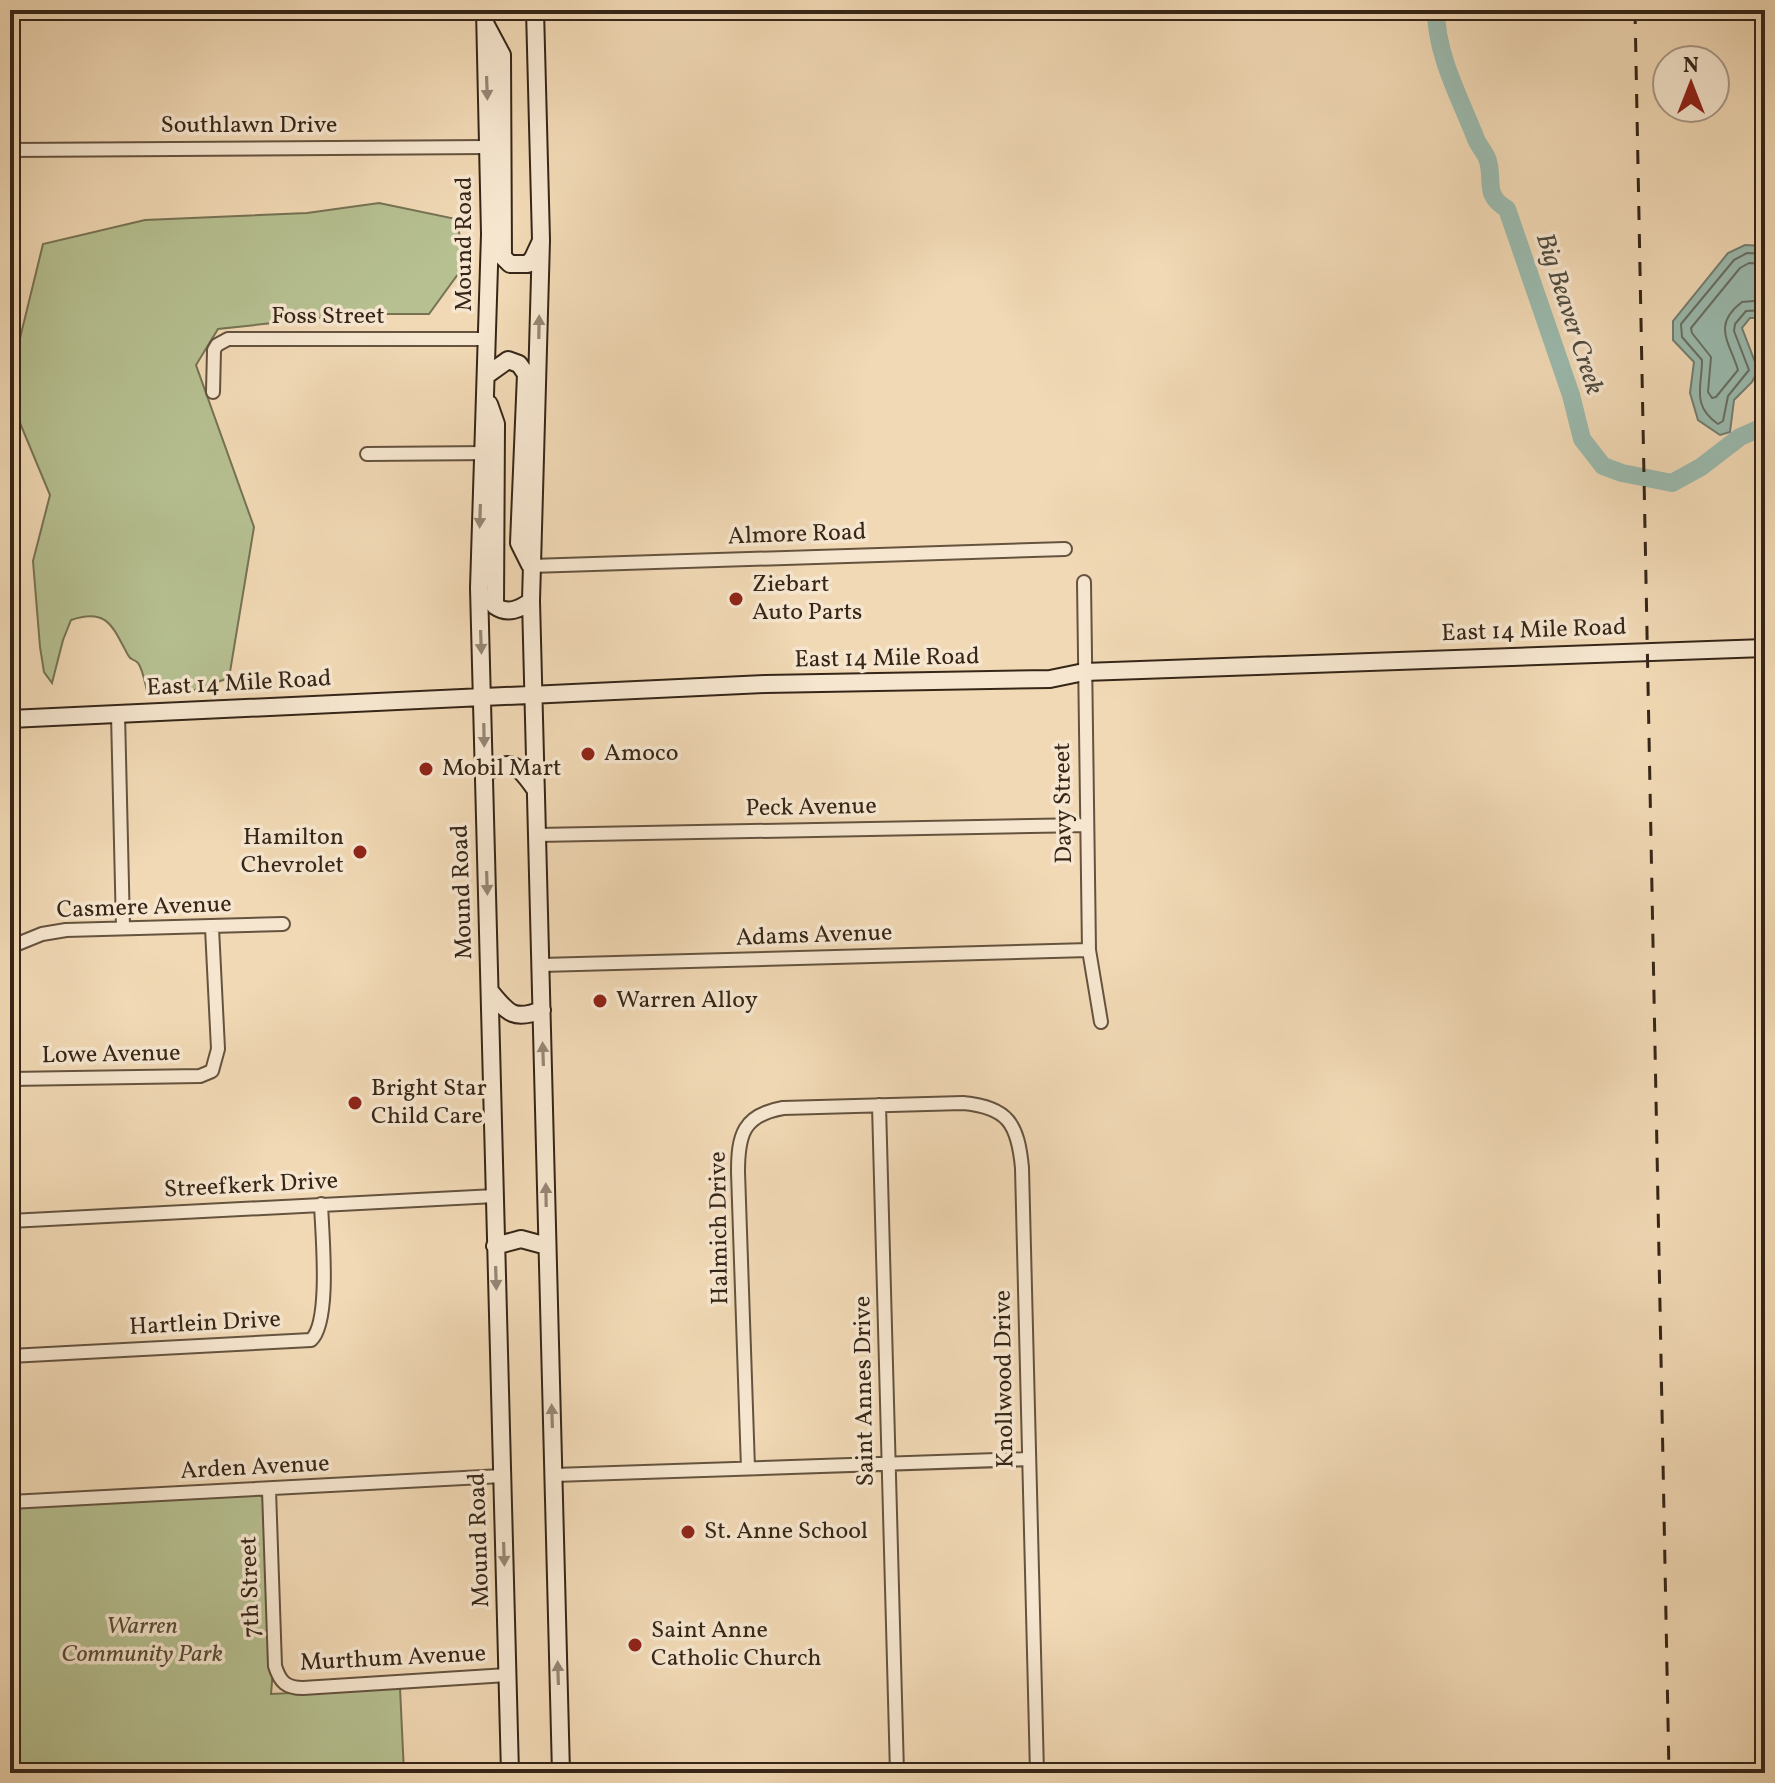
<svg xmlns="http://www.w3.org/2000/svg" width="1775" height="1783" font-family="Vollkorn,serif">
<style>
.green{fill:#b6c091;stroke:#767354;stroke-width:2}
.water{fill:#9bbaae;stroke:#737f72;stroke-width:2}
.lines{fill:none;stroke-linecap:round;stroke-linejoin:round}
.shore{stroke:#687063;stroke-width:2}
.river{stroke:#9bbaae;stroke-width:18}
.minor-casing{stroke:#65533f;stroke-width:16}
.secondary-casing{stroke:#362618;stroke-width:20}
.minor{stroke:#f6e6cf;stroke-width:12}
.secondary{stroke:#f6e6cf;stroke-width:16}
.rail{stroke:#362618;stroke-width:3;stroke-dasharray:14 14;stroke-linecap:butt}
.oneway{fill:#968674}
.poi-dot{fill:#8f2418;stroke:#f6e6cf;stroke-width:3}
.labels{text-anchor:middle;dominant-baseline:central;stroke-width:7;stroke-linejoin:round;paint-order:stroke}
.street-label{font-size:24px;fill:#362618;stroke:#f6e6cf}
.poi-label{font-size:24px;fill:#362618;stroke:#f6e6cf;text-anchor:start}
.park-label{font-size:24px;font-style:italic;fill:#564c36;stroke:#f6e6cf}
.water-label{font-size:26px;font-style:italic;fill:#4f4b3e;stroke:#f6e6cf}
</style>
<rect width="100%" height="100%" fill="#f1d9b5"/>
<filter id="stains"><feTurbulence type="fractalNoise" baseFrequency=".0025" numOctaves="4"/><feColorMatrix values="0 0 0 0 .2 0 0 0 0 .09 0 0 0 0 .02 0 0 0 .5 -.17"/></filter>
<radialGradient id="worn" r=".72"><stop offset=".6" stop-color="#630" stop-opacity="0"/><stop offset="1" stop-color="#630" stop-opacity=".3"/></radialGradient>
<path class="green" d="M379,203l77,16 10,44 -37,51h-72l-139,15 -22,36 58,162 -25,151 -37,13 -44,3c-3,-9 -5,-25 -10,-31 -5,-5 -7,-2 -10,-8 -15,-27 -20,-48 -57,-35l-8,20 -11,43 -8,-11 -4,-25 -7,-86 17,-66 -40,-96v-20l33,-135 102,-24 162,-7z
M259,1495l6,4 8,171 -2,24 129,-6 4,85h-393l-1,-267z"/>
<path class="water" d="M1745,245l20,1v69l-2,3h-13l-8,10 16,42 -6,12 -18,18 -4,32 -10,3 -22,-15 -8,-27 4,-31 -21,-22v-19l55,-68z"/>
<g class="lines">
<path class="shore" d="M1765,254l-18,-1 -13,7 -53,64 1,13 20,23c0,27 -11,45 16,64l5,-3 5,-25 21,-26 -15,-39 1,-7 11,-13 19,-1
M1765,264l-16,-1 -9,5 -49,60 1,5 19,24 -3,35 4,6 4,-1 22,-27c-9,-29 -26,-45 4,-68l23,-2"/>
<path class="river" d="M1436,10c0,45 24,88 40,129 3,8 10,14 12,22 6,22 -5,33 19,48l64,186 11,44 21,27 19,7 50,10 29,-16 39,-30 25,-11"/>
<g class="minor-casing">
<path id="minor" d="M10,150l479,-3
M213,392l1,-42 3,-5 11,-6h260
M367,454l124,-1
M531,566l534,-17
M1084,582l5,368 12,72
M118,714l5,214
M537,835l549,-10
M10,947l32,-13 24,-4 217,-6
M541,965l548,-15
M10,1079l190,-3 12,-5 6,-22 -6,-121
M879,1105l18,668
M10,1221l485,-25
M10,1356l301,-16c20,-18 11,-107 10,-136
M748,1468l-10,-296c0,-37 5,-57 45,-64l180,-5c45,4 55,21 59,65l15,605
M554,1475l475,-16
M269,1490l6,176c5,16 11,22 28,22l204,-13
M10,1502l492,-26"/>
</g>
<g class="secondary-casing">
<path id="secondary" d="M485,10l5,224 -11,354 31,1185
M535,10l6,230 -10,361 30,1172
M486,25l16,30 1,202 7,7h18l5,-6 7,-15
M487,375l21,-15 11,4 7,10 -7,169 11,22
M489,404l7,20 -1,182c13,9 25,3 36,-5
M10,719l755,-35 285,-5 34,-7 681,-24
M485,773c27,-16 34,-7 50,16
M490,991c18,22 23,30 52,19
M495,1246l26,-7 26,7"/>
</g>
<use href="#minor" class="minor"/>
<use href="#secondary" class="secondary"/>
<path class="rail" d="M1635,10l34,1763"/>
</g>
<defs><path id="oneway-solid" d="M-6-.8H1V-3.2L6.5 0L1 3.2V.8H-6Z" transform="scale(2)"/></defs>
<g class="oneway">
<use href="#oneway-solid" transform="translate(487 88) rotate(88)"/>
<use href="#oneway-solid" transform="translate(539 327) rotate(-89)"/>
<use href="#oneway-solid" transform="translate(480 516) rotate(92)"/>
<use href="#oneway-solid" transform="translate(481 642) rotate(88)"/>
<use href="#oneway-solid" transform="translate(484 735) rotate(89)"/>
<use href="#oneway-solid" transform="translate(487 883) rotate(88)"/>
<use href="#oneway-solid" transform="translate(543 1054) rotate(-92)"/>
<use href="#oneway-solid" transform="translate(546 1195) rotate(-91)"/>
<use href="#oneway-solid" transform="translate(496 1278) rotate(88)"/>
<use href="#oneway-solid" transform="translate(552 1416) rotate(-92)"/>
<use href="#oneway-solid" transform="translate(504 1554) rotate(88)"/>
<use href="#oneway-solid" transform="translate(558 1673) rotate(-92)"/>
</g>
<g class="poi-dot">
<circle cx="736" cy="599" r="8"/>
<circle cx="588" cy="754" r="8"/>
<circle cx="426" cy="769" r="8"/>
<circle cx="360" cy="852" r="8"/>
<circle cx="600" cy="1001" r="8"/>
<circle cx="355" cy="1103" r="8"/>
<circle cx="688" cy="1532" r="8"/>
<circle cx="635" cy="1645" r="8"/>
</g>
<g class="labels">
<g class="street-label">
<text x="249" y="126">Southlawn Drive</text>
<text transform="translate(465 244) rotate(-90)">Mound Road</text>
<text x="328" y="317">Foss Street</text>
<text transform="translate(797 535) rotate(-2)">Almore Road</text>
<text transform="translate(1534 631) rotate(-2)">East 14 Mile Road</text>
<text transform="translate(887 659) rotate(-1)">East 14 Mile Road</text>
<text transform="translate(239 684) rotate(-3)">East 14 Mile Road</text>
<text transform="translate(1064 803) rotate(-91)">Davy Street</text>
<text transform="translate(811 808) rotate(-1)">Peck Avenue</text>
<text transform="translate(463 892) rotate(-92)">Mound Road</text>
<text transform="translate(144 908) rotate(-2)">Casmere Avenue</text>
<text transform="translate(814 936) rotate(-2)">Adams Avenue</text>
<text transform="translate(111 1055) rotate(-1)">Lowe Avenue</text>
<text transform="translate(251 1186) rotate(-3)">Streefkerk Drive</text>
<text transform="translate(720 1228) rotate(-91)">Halmich Drive</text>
<text transform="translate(205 1324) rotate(-3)">Hartlein Drive</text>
<text transform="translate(1005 1379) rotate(-91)">Knollwood Drive</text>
<text transform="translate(865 1391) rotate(-91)">Saint Annes Drive</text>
<text transform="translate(255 1468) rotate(-3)">Arden Avenue</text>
<text transform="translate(480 1540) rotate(-92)">Mound Road</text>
<text transform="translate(251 1587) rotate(-92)">7th Street</text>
<text transform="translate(393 1659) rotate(-3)">Murthum Avenue</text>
</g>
<g class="poi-label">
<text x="752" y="585">Ziebart<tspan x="752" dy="28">Auto Parts</tspan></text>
<text x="604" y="754">Amoco</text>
<text x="442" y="769">Mobil Mart</text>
<text x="344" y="838" text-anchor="end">Hamilton<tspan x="344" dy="28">Chevrolet</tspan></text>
<text x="616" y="1001">Warren Alloy</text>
<text x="371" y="1089">Bright Star<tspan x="371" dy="28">Child Care</tspan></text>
<text x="704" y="1532">St. Anne School</text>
<text x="651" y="1631">Saint Anne<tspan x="651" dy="28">Catholic Church</tspan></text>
</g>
<g class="park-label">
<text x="142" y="1627">Warren<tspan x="142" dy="28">Community Park</tspan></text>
</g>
<g class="water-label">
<text transform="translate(1569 314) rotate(72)">Big Beaver Creek</text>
</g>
</g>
<rect width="1775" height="1783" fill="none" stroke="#f1d9b5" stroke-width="40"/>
<rect x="12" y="12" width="1751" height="1759" fill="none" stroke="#362618" stroke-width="4"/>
<rect x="20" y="20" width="1735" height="1743" fill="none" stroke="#362618" stroke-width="2"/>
<g transform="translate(1691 84)"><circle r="38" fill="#f6e6cf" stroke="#a99986" stroke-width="2"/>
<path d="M0-6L14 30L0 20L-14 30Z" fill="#8f2418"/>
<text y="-12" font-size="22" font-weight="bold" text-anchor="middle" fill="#362618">N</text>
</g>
<rect width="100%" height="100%" filter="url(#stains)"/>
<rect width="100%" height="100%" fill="url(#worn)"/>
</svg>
